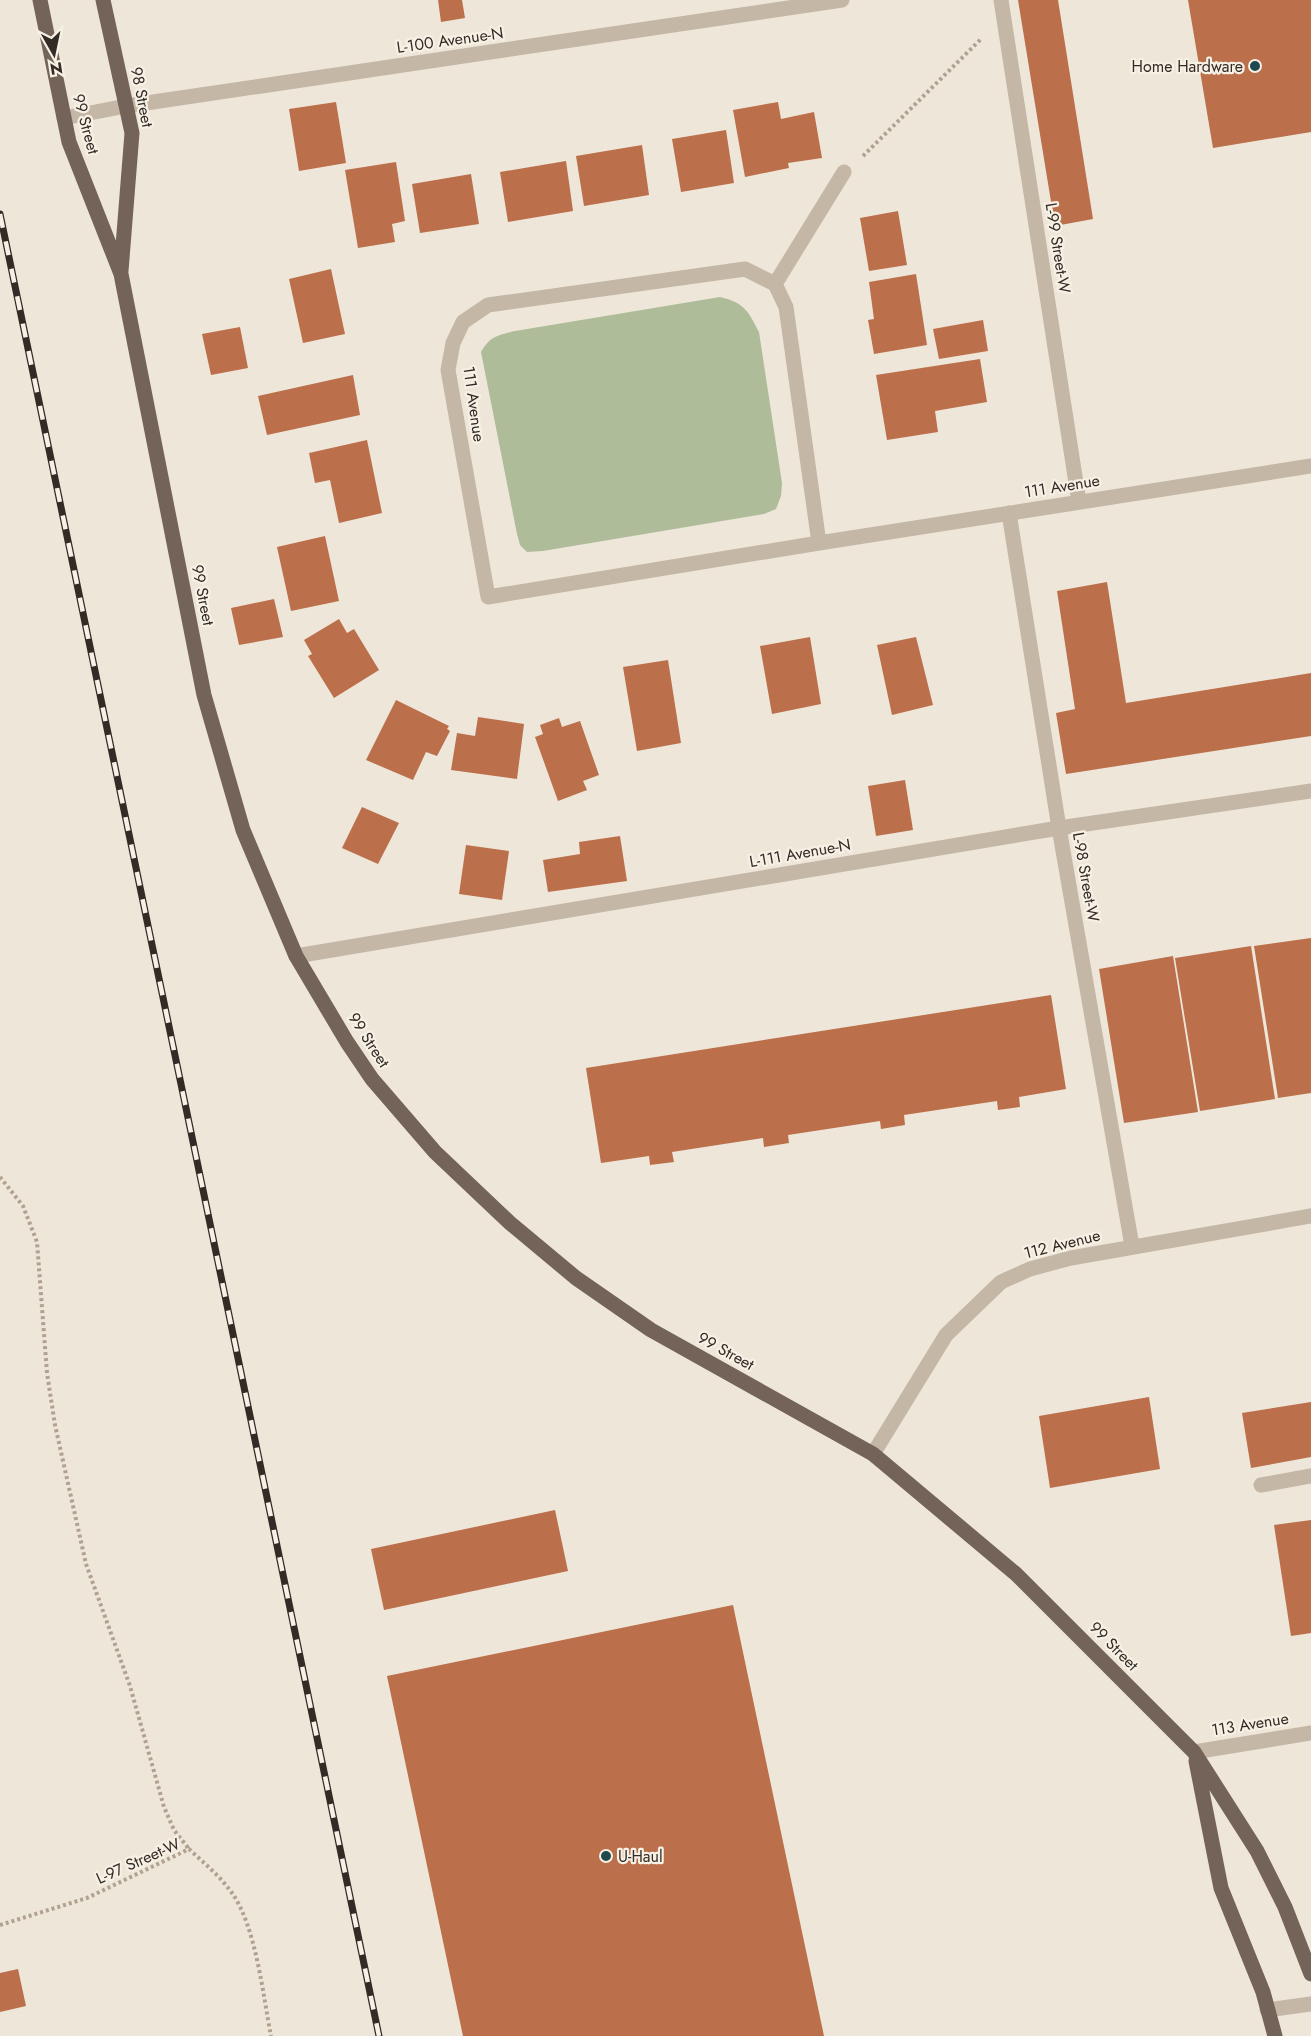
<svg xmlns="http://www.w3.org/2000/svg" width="1311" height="2036" font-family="Jost,sans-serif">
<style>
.green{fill:#aebc9a}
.building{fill:#bb6f4a}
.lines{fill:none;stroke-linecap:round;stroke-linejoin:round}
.path{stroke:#b1a190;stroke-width:4;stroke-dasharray:3 3;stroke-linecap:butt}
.minor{stroke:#c5b7a6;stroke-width:15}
.major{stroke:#736358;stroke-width:15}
.rail-casing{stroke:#322b26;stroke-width:7}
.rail{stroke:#f7f0e4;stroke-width:4.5;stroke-dasharray:14;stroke-linecap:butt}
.poi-dot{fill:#20484f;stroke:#f7f0e4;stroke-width:2}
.labels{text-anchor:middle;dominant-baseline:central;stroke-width:4.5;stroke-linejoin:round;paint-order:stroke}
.street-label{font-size:16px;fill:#322b26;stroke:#f7f0e4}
.poi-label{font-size:16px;fill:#322b26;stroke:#f7f0e4;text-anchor:end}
</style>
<rect width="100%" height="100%" fill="#eee6d9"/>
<path class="green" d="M720,297c25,6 28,14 39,35l23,151 -1,13 -5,13 -12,5 -221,37 -16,1 -7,-7 -3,-11 -36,-182c9,-16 17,-17 34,-21z"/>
<path class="building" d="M438,0h24l3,18 -24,4z
M1018,0h40l35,219 -38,7z
M1188,0h123v132l-98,16z
M336,102l10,61 -47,8 -10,-62z
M778,102l3,17 33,-7 8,46 -34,5 1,5 -44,9 -12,-67z
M726,130l8,53 -53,9 -9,-53z
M642,145l7,50 -65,11 -8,-50z
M566,161l7,50 -65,11 -8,-50z
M396,162l9,59 -13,3 3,18 -37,6 -13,-78z
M471,174l8,50 -59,9 -8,-49z
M898,211l9,54 -38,6 -9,-53z
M331,269l14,65 -42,9 -14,-64z
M916,274l11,71 -53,9 -6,-34 6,-1 -5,-37z
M983,320l5,31 -49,8 -6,-30z
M240,327l8,41 -37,7 -9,-41z
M980,359l7,43 -52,9 3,21 -51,8 -11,-65z
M353,375l7,40 -93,20 -9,-39z
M367,440l15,73 -43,10 -9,-43 -15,3 -6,-30z
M325,536l14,65 -48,10 -14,-64z
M1107,582l19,121 185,-30v63l-245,38 -10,-61 19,-4 -18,-118z
M274,599l9,38 -44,8 -8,-37z
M339,619l8,14 7,-4 25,41 -45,28 -26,-42 4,-2 -8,-14z
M810,637l11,67 -49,10 -12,-68z
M916,637l17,68 -41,10 -15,-70z
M668,660l13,83 -44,8 -14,-84z
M396,700l53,26 -2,3 3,2 -13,25 -11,-4 -13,28 -47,-20z
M478,717l46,7 -7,55 -66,-9 6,-37 18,3z
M559,718l3,9 18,-6 19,54 -16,6 4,9 -29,11 -23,-64 8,-3 -3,-9z
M905,780l8,50 -37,6 -8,-50z
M362,807l37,16 -21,41 -36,-16z
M620,836l7,45 -79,11 -5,-32 37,-6 -1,-12z
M466,845l43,6 -7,49 -43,-6z
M1311,938v155l-33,5 -24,-152z
M1251,946l24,153 -75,12 -25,-153z
M1173,956l25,156 -74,11 -25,-154z
M1051,995l15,94 -47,8 1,10 -22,3 -1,-9 -93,14 1,10 -24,4 -1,-8 -92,14 1,8 -25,4 -1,-9 -91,14 2,10 -24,3 -1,-9 -48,7 -15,-95z
M1149,1397l11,72 -110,19 -11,-72z
M1311,1402v55l-60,11 -9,-55z
M555,1510l13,61 -184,39 -13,-61z
M1311,1520v113l-20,3 -17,-111z
M733,1605l91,431h-361l-76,-360z
M18,1969l8,37 -26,6v-39z"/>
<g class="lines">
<path class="path" d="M863,156l118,-117
M0,1177l23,29 14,36 10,131 8,52 31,139 44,122 34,121 10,23 15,19
M0,1925l87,-27 102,-49c15,14 31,27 43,44 24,34 31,102 39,143"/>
<path class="minor" d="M1001,0l78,502
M64,118l62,-12 716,-106
M775,284l69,-112
M1009,513l50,315 73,418
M819,543l-33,-236 -11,-23 -30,-15 -257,36 -25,17 -10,21 -5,27 40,227 331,-54 492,-77
M296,956l763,-128 252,-37
M873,1454l73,-119 55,-53 29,-13 41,-11 240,-42
M1261,1485l50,-9
M1194,1752l117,-19
M1267,2010l44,-6"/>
<path class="major" d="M40,0l29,142 52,132 83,421 39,135 53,126 51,86 25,37 63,73 75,71 66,55 75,52 222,124 143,120 178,178 63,99 28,56 26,67
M103,0l29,133 -11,138
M1196,1761l25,127 42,104 12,44"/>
<g class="rail-casing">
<path id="rail" d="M0,214l379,1822"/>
</g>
<use href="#rail" class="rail"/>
</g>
<g class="poi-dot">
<circle cx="1255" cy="66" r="6"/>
<circle cx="606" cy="1856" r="6"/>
</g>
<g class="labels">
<g class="street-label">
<text transform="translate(450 40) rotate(-8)">L-100 Avenue-N</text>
<text transform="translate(142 97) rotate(79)">98 Street</text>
<text transform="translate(86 124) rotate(75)">99 Street</text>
<text transform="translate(1058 248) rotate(81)">L-99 Street-W</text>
<text transform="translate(474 404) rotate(82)">111 Avenue</text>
<text transform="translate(1062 486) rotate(-9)">111 Avenue</text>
<text transform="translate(203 595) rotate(79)">99 Street</text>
<text transform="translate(800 853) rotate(-10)">L-111 Avenue-N</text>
<text transform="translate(1086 877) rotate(80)">L-98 Street-W</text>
<text transform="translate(369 1040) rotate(57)">99 Street</text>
<text transform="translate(1062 1244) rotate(-14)">112 Avenue</text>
<text transform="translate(726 1351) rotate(29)">99 Street</text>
<text transform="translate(1114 1646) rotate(45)">99 Street</text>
<text transform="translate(1250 1724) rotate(-9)">113 Avenue</text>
<text transform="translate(138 1861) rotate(-24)">L-97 Street-W</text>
</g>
<g class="poi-label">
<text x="1243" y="66">Home Hardware</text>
<text x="618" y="1856" text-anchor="start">U-Haul</text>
</g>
</g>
<g transform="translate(54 54) rotate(171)" stroke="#f7f0e4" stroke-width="4.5" paint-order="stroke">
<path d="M0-4.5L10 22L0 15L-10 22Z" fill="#322b26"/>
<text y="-9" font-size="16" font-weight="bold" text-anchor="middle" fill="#322b26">N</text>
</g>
</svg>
